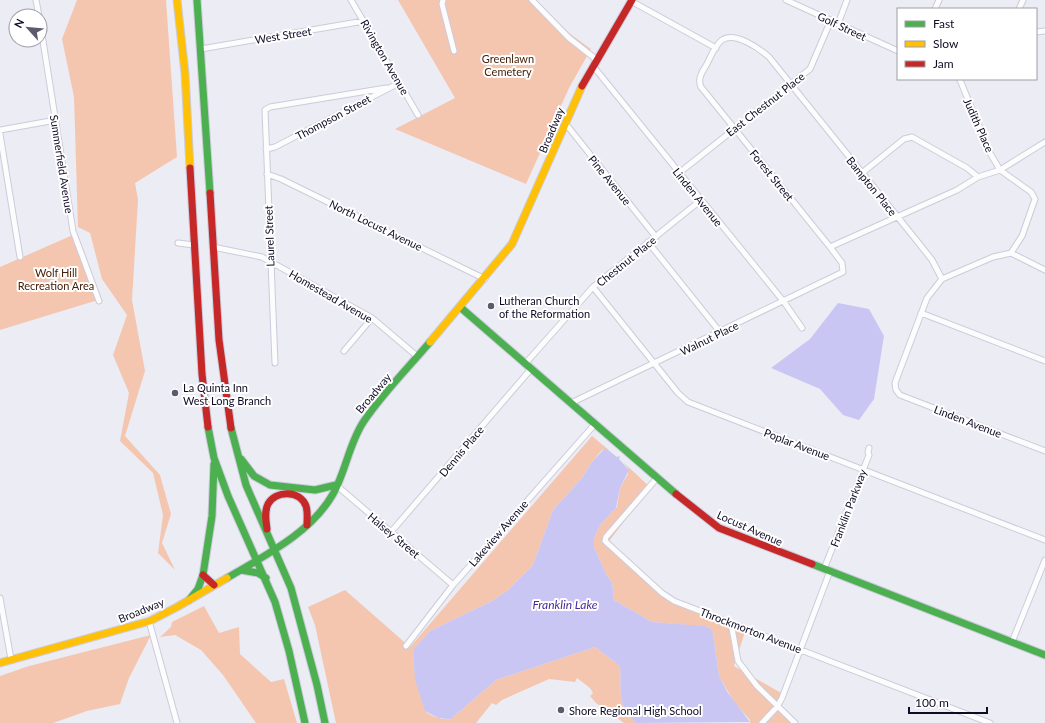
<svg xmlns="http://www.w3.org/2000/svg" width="1045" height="723" font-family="Lato,sans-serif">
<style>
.green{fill:#f4c6b0}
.water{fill:#cac6f3}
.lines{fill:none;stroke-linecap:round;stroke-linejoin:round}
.street-casing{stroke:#cccbdc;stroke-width:7}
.fast-casing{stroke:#cccbdc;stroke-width:9}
.slow-casing{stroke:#cccbdc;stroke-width:9}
.jam-casing{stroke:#cccbdc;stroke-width:9}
.street{stroke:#fcfcfd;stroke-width:5}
.fast{stroke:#4caf50;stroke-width:7}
.slow{stroke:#ffc107;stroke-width:7}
.jam{stroke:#c62828;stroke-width:7}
.poi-dot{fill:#5d5a6d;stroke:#fff;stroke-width:1.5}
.labels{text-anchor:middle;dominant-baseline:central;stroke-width:4;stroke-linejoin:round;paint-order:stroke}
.street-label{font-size:11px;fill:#100b25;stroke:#fff}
.park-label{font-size:11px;fill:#472008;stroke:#fff}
.poi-label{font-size:11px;fill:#100b25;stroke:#fff;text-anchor:start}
.water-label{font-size:12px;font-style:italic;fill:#48299b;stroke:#fff}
</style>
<rect width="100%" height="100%" fill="#ececf4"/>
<path class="green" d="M77,0h89l11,157 -42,26 3,17 -6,100 13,71 -20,65 35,39 11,39 -9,29 13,27 -17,-17 5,-38 -10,-42 -33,-32 9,-48 -16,-38 14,-40 -25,-36 -12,-46 -12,-6 -4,-130 -12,-58z
M398,0h137l24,26 32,23 -22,39 -43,96 -131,-55 60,-31z
M75,234l23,66 -98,30v-63z
M592,436l18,15 -3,-2 -5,1 -11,13 -9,15 -29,32 -20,55 -25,25 -14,10 -64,31 -17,20 2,23 11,38c7,5 16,8 25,7l45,-39 99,-33 25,19c2,25 -4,39 16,57h-12l-28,-20 -6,-7 3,-3 -3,-5 -13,-10 -2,4 -26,-3 -47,21 -6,5 -4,-2 -16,20h-140l-21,-98 -7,-18 37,-17 65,57z
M623,462l27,25 -43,57 58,50 81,35 -12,37 49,28 -6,12 19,17h-46v-3l-16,-18 -15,-26 -6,-43 -4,-6 -57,-5 -38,-22 -2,-18 -6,-8 -12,-27v-9l6,-13 17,-18 3,-19 8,-14v-6z
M204,606l15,27 20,-6 1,27 31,28 13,-3 13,44h-41l-33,-48 -22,-25 -26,-15 -15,2 11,-10 1,-5z
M151,635l-22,43 -9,26 -33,7 -34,12h-53v-47l29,-10z"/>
<path class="water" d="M838,303l31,6 15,27 -10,63 -15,21 -16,-5 -23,-26 -49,-21 39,-29z
M604,449h3l10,8 3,-1 -1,3 10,11 -9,18 -4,20 -16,17 -6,13v9l12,27 6,8 2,18 38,22 53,4 5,2 3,5 6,43 9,17 22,29 -114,1c-20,-18 -14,-32 -16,-57l-25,-19 -99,33 -45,39h-3l-10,-1 -13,-7 -10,-31 -2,-30 17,-19 64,-31 14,-10 25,-25 20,-55 29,-32 9,-15z"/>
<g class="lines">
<g class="street-casing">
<path id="street" d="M36,0l3,16
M351,0l67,115
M443,0l-1,4 12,47
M532,0l37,38 28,22
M786,0l112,51
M631,1l85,47
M935,9l4,-9
M1019,9l4,-9
M40,22l33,209 26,70
M838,24l9,-24
M1036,32l9,-1
M201,49l163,-28
M593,66l191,236 18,26
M960,80l30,73 10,17 31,22 4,7 -13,37 -11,17
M565,123l91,114
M0,130l56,-10
M0,134l20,123
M266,149l9,-2 124,-64
M679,173l131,-104 21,-49
M862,173l42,-34 8,-2 55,31 11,9
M267,174l14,5 204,100
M648,242l72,90
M178,243l16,2
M213,247l49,10 110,61 46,39
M830,247l127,-57 21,-13 22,-7 45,-28
M1045,270l-34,-17 -18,4 -51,22 -15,19 -32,85 1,7 4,5 145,56
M593,287l85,106 10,9 357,138
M921,313l124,48
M344,351l28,-33
M275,363l-10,-253 5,-3 116,-19
M525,364l68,-77 108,-87
M571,403l272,-131 -1,-9 -12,-16 -129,-160c-4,-9 2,-16 6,-23 4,-8 8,-19 15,-24 13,-9 38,9 47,17l148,184 15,19 10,19
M657,478l-51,59 -1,4 57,52 12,8 316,122
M336,485l117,100
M391,532l140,-163
M824,569l45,-114 -1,-3 1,-4
M0,598l11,61
M149,621l28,102
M731,623l7,38 19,25 38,37
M1012,642l33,-82
M406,646l47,-61 142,-161
M762,723l15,-16 5,-9 48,-127"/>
</g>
<g class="fast-casing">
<path id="fast" d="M197,0l13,193
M460,307l216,187
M208,427l6,31 14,38 47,106 14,49 16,72
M231,428l15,57 45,103 26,97 8,38
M241,459l13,17 16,9 45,5 21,-5
M812,564l233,91
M241,570l17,3 8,5
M227,578c37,-22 84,-45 106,-84 13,-23 16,-51 31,-73 19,-28 44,-53 66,-79
M189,600l9,-11 5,-14 9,-59 2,-52"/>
</g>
<g class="slow-casing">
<path id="slow" d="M177,0l8,73 5,95
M430,342l82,-98 70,-158
M0,663l150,-42 27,-14 50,-29"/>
</g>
<g class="jam-casing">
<path id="jam" d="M582,86l50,-86
M190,168l12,206 6,53
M210,193l9,147 12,88
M676,494l43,34 93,36
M267,529c-1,-8 -3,-17 1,-25 8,-14 32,-14 38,2 2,6 1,13 1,19
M203,575l11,10"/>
</g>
<use href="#street" class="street"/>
<use href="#fast" class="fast"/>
<use href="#slow" class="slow"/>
<use href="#jam" class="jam"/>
</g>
<g class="poi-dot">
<circle cx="491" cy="306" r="4"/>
<circle cx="175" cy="393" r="4"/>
<circle cx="561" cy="710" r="4"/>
</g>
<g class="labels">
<g class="street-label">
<text transform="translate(842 26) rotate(25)">Golf Street</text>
<text transform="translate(283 35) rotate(-9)">West Street</text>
<text transform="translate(385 57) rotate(60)">Rivington Avenue</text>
<text transform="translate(765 104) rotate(-38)">East Chestnut Place</text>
<text transform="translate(333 117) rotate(-28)">Thompson Street</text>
<text transform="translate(979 125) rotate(66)">Judith Place</text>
<text transform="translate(551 130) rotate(-67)">Broadway</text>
<text transform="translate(62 164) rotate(81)">Summerfield Avenue</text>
<text transform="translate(772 175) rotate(51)">Forest Street</text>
<text transform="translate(610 180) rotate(51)">Pine Avenue</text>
<text transform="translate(872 186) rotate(51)">Bampton Place</text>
<text transform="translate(698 197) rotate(51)">Linden Avenue</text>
<text transform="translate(376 225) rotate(26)">North Locust Avenue</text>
<text transform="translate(269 236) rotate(-92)">Laurel Street</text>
<text transform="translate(626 261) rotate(-39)">Chestnut Place</text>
<text transform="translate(331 296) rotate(30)">Homestead Avenue</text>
<text transform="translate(709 338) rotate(-26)">Walnut Place</text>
<text transform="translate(373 393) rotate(-50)">Broadway</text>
<text transform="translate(968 421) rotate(21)">Linden Avenue</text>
<text transform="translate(797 444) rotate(21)">Poplar Avenue</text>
<text transform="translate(461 451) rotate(-50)">Dennis Place</text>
<text transform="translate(848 508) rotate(-69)">Franklin Parkway</text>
<text transform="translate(750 528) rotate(24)">Locust Avenue</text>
<text transform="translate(498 533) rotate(-49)">Lakeview Avenue</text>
<text transform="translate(394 535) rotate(40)">Halsey Street</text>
<text transform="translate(141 610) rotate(-22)">Broadway</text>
<text transform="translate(751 630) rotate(21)">Throckmorton Avenue</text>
</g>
<g class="park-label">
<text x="508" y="58">Greenlawn<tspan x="508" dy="13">Cemetery</tspan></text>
<text x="56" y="272">Wolf Hill<tspan x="56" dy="13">Recreation Area</tspan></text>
</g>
<g class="poi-label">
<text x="499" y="300">Lutheran Church<tspan x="499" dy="13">of the Reformation</tspan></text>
<text x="183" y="387">La Quinta Inn<tspan x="183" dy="13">West Long Branch</tspan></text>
<text x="569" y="710">Shore Regional High School</text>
</g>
<g class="water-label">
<text x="565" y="604">Franklin Lake</text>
</g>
</g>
<rect x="897" y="8" width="140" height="72" fill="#ffffff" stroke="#9f9da8"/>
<rect x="905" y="21" width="20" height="6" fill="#4caf50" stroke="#9f9da8"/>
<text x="933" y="28" font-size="12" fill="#100b25">Fast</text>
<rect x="905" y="41" width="20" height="6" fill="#ffc107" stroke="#9f9da8"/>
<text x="933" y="48" font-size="12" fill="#100b25">Slow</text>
<rect x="905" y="61" width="20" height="6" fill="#c62828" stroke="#9f9da8"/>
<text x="933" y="68" font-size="12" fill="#100b25">Jam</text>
<g transform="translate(28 28) rotate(297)"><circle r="19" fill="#ffffff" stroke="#9f9da8"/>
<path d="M0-3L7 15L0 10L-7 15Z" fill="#5d5a6d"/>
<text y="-6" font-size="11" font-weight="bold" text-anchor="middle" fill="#100b25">N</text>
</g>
<path d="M909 707v6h78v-6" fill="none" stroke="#100b25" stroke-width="2"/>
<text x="915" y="707" font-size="12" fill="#100b25" stroke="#ffffff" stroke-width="3" paint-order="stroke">100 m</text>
</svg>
